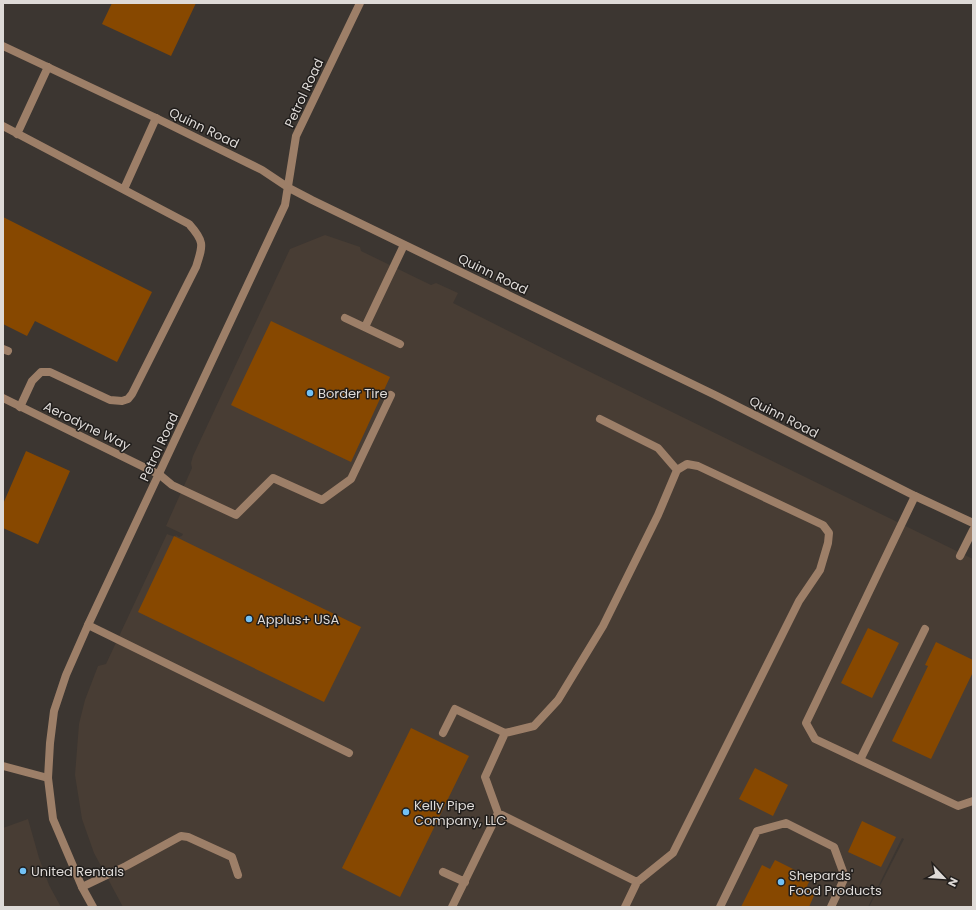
<svg xmlns="http://www.w3.org/2000/svg" width="976" height="910" font-family="Poppins,sans-serif">
<style>
.built{fill:#483d34}
.building{fill:#874800}
.lines{fill:none;stroke-linecap:round;stroke-linejoin:round}
.lane{stroke:#9d7f68;stroke-width:8}
.street{stroke:#9d7f68;stroke-width:8}
.poi-dot{fill:#72c1f5;stroke:#211e1c;stroke-width:1.5}
.labels{text-anchor:middle;dominant-baseline:central;stroke-width:3;stroke-linejoin:round;paint-order:stroke}
.street-label{font-size:13px;fill:#dedad7;stroke:#211e1c}
.poi-label{font-size:13px;fill:#dedad7;stroke:#211e1c;text-anchor:start}
</style>
<rect width="100%" height="100%" fill="#3c3631"/>
<path class="built" d="M325,235l35,12 1,4 70,34 5,-2 22,10 -5,10 125,63 395,193v348h-104l35,-68 -2,-1 -34,69h-745l-29,-54 -12,-34 -7,-44 4,-51 6,-24 13,-34 8,-2 61,-130 8,3 1,-2 3,2 3,-1 1,-2 -17,-8 26,-58 -1,-5 2,-7 97,-207z
M28,819l11,39 10,27 12,22h-58v-79z"/>
<path class="building" d="M112,3h84l-25,53 -69,-32z
M3,217l149,75 -35,70 -82,-41 -8,15 -24,-12z
M271,321l119,56 -39,85 -120,-57z
M26,451l44,20 -32,73 -35,-16v-24z
M174,536l187,91 -37,75 -186,-90z
M868,628l31,15 -27,55 -31,-15z
M936,642l37,18v12l-42,87 -39,-18 36,-75 -3,-1z
M411,728l58,28 -69,141 -58,-29z
M755,768l33,17 -15,31 -34,-17z
M862,821l34,16 -15,30 -33,-15z
M775,860l36,18 -4,8 9,5 -7,16h-68l21,-42 8,4z"/>
<g class="lines">
<path class="lane" d="M3,126l186,98c16,18 14,21 7,43l-64,127 -4,5 -6,2 -12,-1 -60,-28h-9l-9,9 -12,26
M17,134l31,-67
M124,189l32,-71
M345,318l55,26
M365,327l39,-82
M3,349l5,2
M600,419l58,29 19,22
M160,475l12,10 64,30 37,-37 49,22 29,-21 40,-84
M915,496l-109,227 9,16 143,67 15,-5
M960,556l13,-26
M88,625l261,128
M443,733l12,-24 50,24 -20,44 13,36 139,69
M505,733l29,-7 24,-26 45,-74 55,-111 19,-45 10,-6 11,2 125,59 6,8 -1,10 -8,27 -21,31 -126,252 -36,29 -12,25
M860,760l65,-131
M3,766l45,12
M443,872l22,10
M82,887l44,-21 55,-30 7,1 44,20 6,18
M452,907l46,-94
M720,907l37,-76 29,-8 48,24 11,30 -14,30"/>
<path class="street" d="M3,46l153,72 106,52 27,18 23,12 403,195 200,101 58,27
M3,398l157,77
M93,907l-11,-20 -29,-68 -5,-41 2,-35 4,-32 12,-36 22,-50 197,-420 11,-69 64,-133"/>
</g>
<g class="poi-dot">
<circle cx="310" cy="393" r="4"/>
<circle cx="249" cy="619" r="4"/>
<circle cx="406" cy="812" r="4"/>
<circle cx="23" cy="871" r="4"/>
<circle cx="781" cy="882" r="4"/>
</g>
<g class="labels">
<g class="street-label">
<text transform="translate(304 93) rotate(-65)">Petrol Road</text>
<text transform="translate(204 128) rotate(26)">Quinn Road</text>
<text transform="translate(493 274) rotate(26)">Quinn Road</text>
<text transform="translate(784 417) rotate(27)">Quinn Road</text>
<text transform="translate(87 426) rotate(26)">Aerodyne Way</text>
<text transform="translate(159 447) rotate(-65)">Petrol Road</text>
</g>
<g class="poi-label">
<text x="318" y="393">Border Tire</text>
<text x="257" y="619">Applus+ USA</text>
<text x="414" y="805">Kelly Pipe<tspan x="414" dy="15">Company, LLC</tspan></text>
<text x="31" y="871">United Rentals</text>
<text x="789" y="875">Shepards'<tspan x="789" dy="15">Food Products</tspan></text>
</g>
</g>
<rect width="976" height="910" fill="none" stroke="#dedad7" stroke-width="8"/>
<g transform="translate(944 878) rotate(115)" stroke="#211e1c" stroke-width="3" paint-order="stroke">
<path d="M0-3L7 15L0 10L-7 15Z" fill="#dedad7"/>
<text y="-6" font-size="11" font-weight="bold" text-anchor="middle" fill="#dedad7">N</text>
</g>
</svg>
